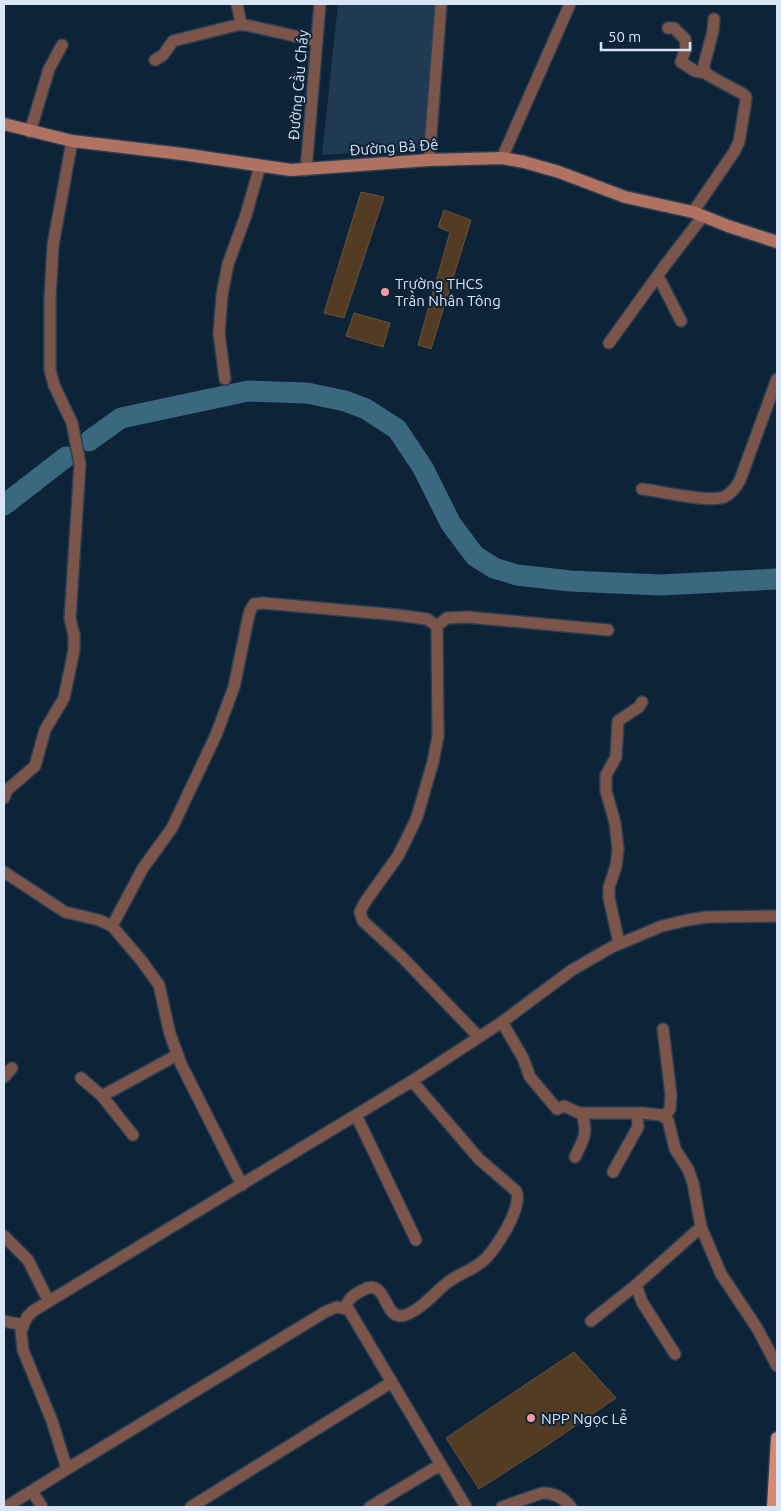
<svg xmlns="http://www.w3.org/2000/svg" width="781" height="1511" font-family="Ubuntu,sans-serif">
<style>
.pitch{fill:#213a53}
.lines{fill:none;stroke-linecap:round;stroke-linejoin:round}
.river{stroke:#3a687f;stroke-width:21}
.building{fill:#533b24;stroke:#6a513a}
.street-casing{stroke:#293e52;stroke-width:14}
.secondary-casing{stroke:#293e52;stroke-width:15}
.primary-casing{stroke:#293e52;stroke-width:15}
.street{stroke:#7c554a;stroke-width:11}
.secondary{stroke:#b07261;stroke-width:12}
.primary{stroke:#d88872;stroke-width:12}
.poi-dot{fill:#f49aa0;stroke:#0d2338;stroke-width:2}
.labels{text-anchor:middle;dominant-baseline:central;stroke-width:4;stroke-linejoin:round;paint-order:stroke}
.street-label{font-size:15px;fill:#d8e5f4;stroke:#0d2338}
.poi-label{font-size:15px;fill:#d8e5f4;stroke:#0d2338;text-anchor:start}
</style>
<rect width="100%" height="100%" fill="#0d2338"/>
<path class="pitch" d="M338,4h97l-11,144 -102,7z"/>
<g class="lines">
<path class="river" d="M89,441l32,-23 127,-27 59,2 38,8 21,8 31,20 26,39 28,56 24,32 19,12 23,7 53,6 90,4 117,-6
M4,505l62,-48"/>
</g>
<path class="building" d="M361,192l23,5 -40,121 -20,-5z
M444,210l27,10 -40,129 -13,-4 32,-113 -12,-5z
M354,313l36,10 -7,24 -37,-11z
M574,1352l42,46 -70,48 -67,43 -33,-51z"/>
<g class="lines">
<g class="street-casing">
<path id="street" d="M237,4l4,20
M668,28h6l11,11 1,9 -5,14 14,9 10,2
M155,60l8,-5 10,-14 68,-17 76,17
M30,132l19,-63 13,-24
M502,158l68,-154
M429,160l12,-156
M306,170l14,-166
M693,212l41,-60 5,-10 6,-36 1,-9 -3,-3 -35,-19 -4,-5v-5l9,-34 1,-12
M658,276l23,45
M609,343l57,-79 37,-48
M225,379l-6,-45 3,-39 6,-31 18,-49 14,-49
M642,489c18,2 67,14 82,8 8,-4 12,-9 16,-17l37,-101
M437,626l10,-8 20,-1 141,13
M4,798l3,-8 28,-24 10,-36 19,-32 10,-48v-15l-4,-16 10,-155 -8,-41 -18,-38 -4,-15v-71l3,-54 19,-104
M4,872l61,40 34,8 13,6
M619,943l-10,-45v-11l7,-21 2,-17 -3,-26 -9,-32v-16l10,-18 2,-36 21,-14 3,-5
M502,1022l21,36 7,19 27,32 7,-3 15,7h63l19,2 7,5 7,29 13,20 5,14 8,44 20,47 36,54 20,38
M663,1029l8,66 -1,14 -6,8
M4,1077l8,-9
M81,1078l21,18 75,-41
M102,1096l31,39
M356,1115l60,125
M575,1157c9,-19 13,-22 7,-44
M613,1172l25,-45 -1,-14
M242,1185l-61,-121 -11,-30 -11,-49 -18,-25 -29,-34 31,-58 29,-40 44,-93 18,-48 14,-68 2,-8 4,-7 9,-1 134,12 30,4 10,7 1,110 -5,26 -16,55 -8,17 -11,22 -33,46 -5,10 3,9 39,36 77,80
M4,1236l24,24 20,40
M636,1285l6,17 33,52
M345,1308c4,-10 8,-13 18,-18 25,-14 20,33 42,25 16,-5 29,-22 42,-32 11,-9 26,-13 36,-22 12,-10 41,-55 33,-70l-37,-32 -67,-78
M4,1321l19,4
M591,1321l45,-36 65,-58
M67,1469l258,-157 12,-5 12,3 117,197
M32,1491l10,16
M6,1507l61,-38 -15,-48 -29,-71 -2,-19 6,-14 6,-6 379,-230 90,-59 70,-52 40,-23 50,-21 26,-6 19,-3 70,-1
M191,1507l201,-125
M370,1507l70,-42
M502,1507l40,-14c12,0 22,5 29,14"/>
</g>
<g class="secondary-casing">
<path id="secondary" d="M4,124l68,17 110,13 109,16 138,-10 73,-2 22,4 35,10 66,25 68,15 35,14 49,16"/>
</g>
<g class="primary-casing">
<path id="primary" d="M773,1507l4,-69"/>
</g>
<use href="#street" class="street"/>
<use href="#secondary" class="secondary"/>
<use href="#primary" class="primary"/>
</g>
<g class="poi-dot">
<circle cx="385" cy="292" r="5"/>
<circle cx="531" cy="1418" r="5"/>
</g>
<g class="labels">
<g class="street-label">
<text transform="translate(298 85) rotate(-85)">Đường Cầu Cháy</text>
<text transform="translate(394 147) rotate(-4)">Đường Bà Đê</text>
</g>
<g class="poi-label">
<text x="395" y="283">Trường THCS<tspan x="395" dy="17">Trần Nhân Tông</tspan></text>
<text x="541" y="1418">NPP Ngọc Lễ</text>
</g>
</g>
<rect width="781" height="1511" fill="none" stroke="#d8e5f4" stroke-width="10"/>
<path d="M601 42v8h89v-8" fill="none" stroke="#d8e5f4" stroke-width="2.5"/>
<text x="608" y="42" font-size="15" fill="#d8e5f4" stroke="#0d2338" stroke-width="4" paint-order="stroke">50 m</text>
</svg>
